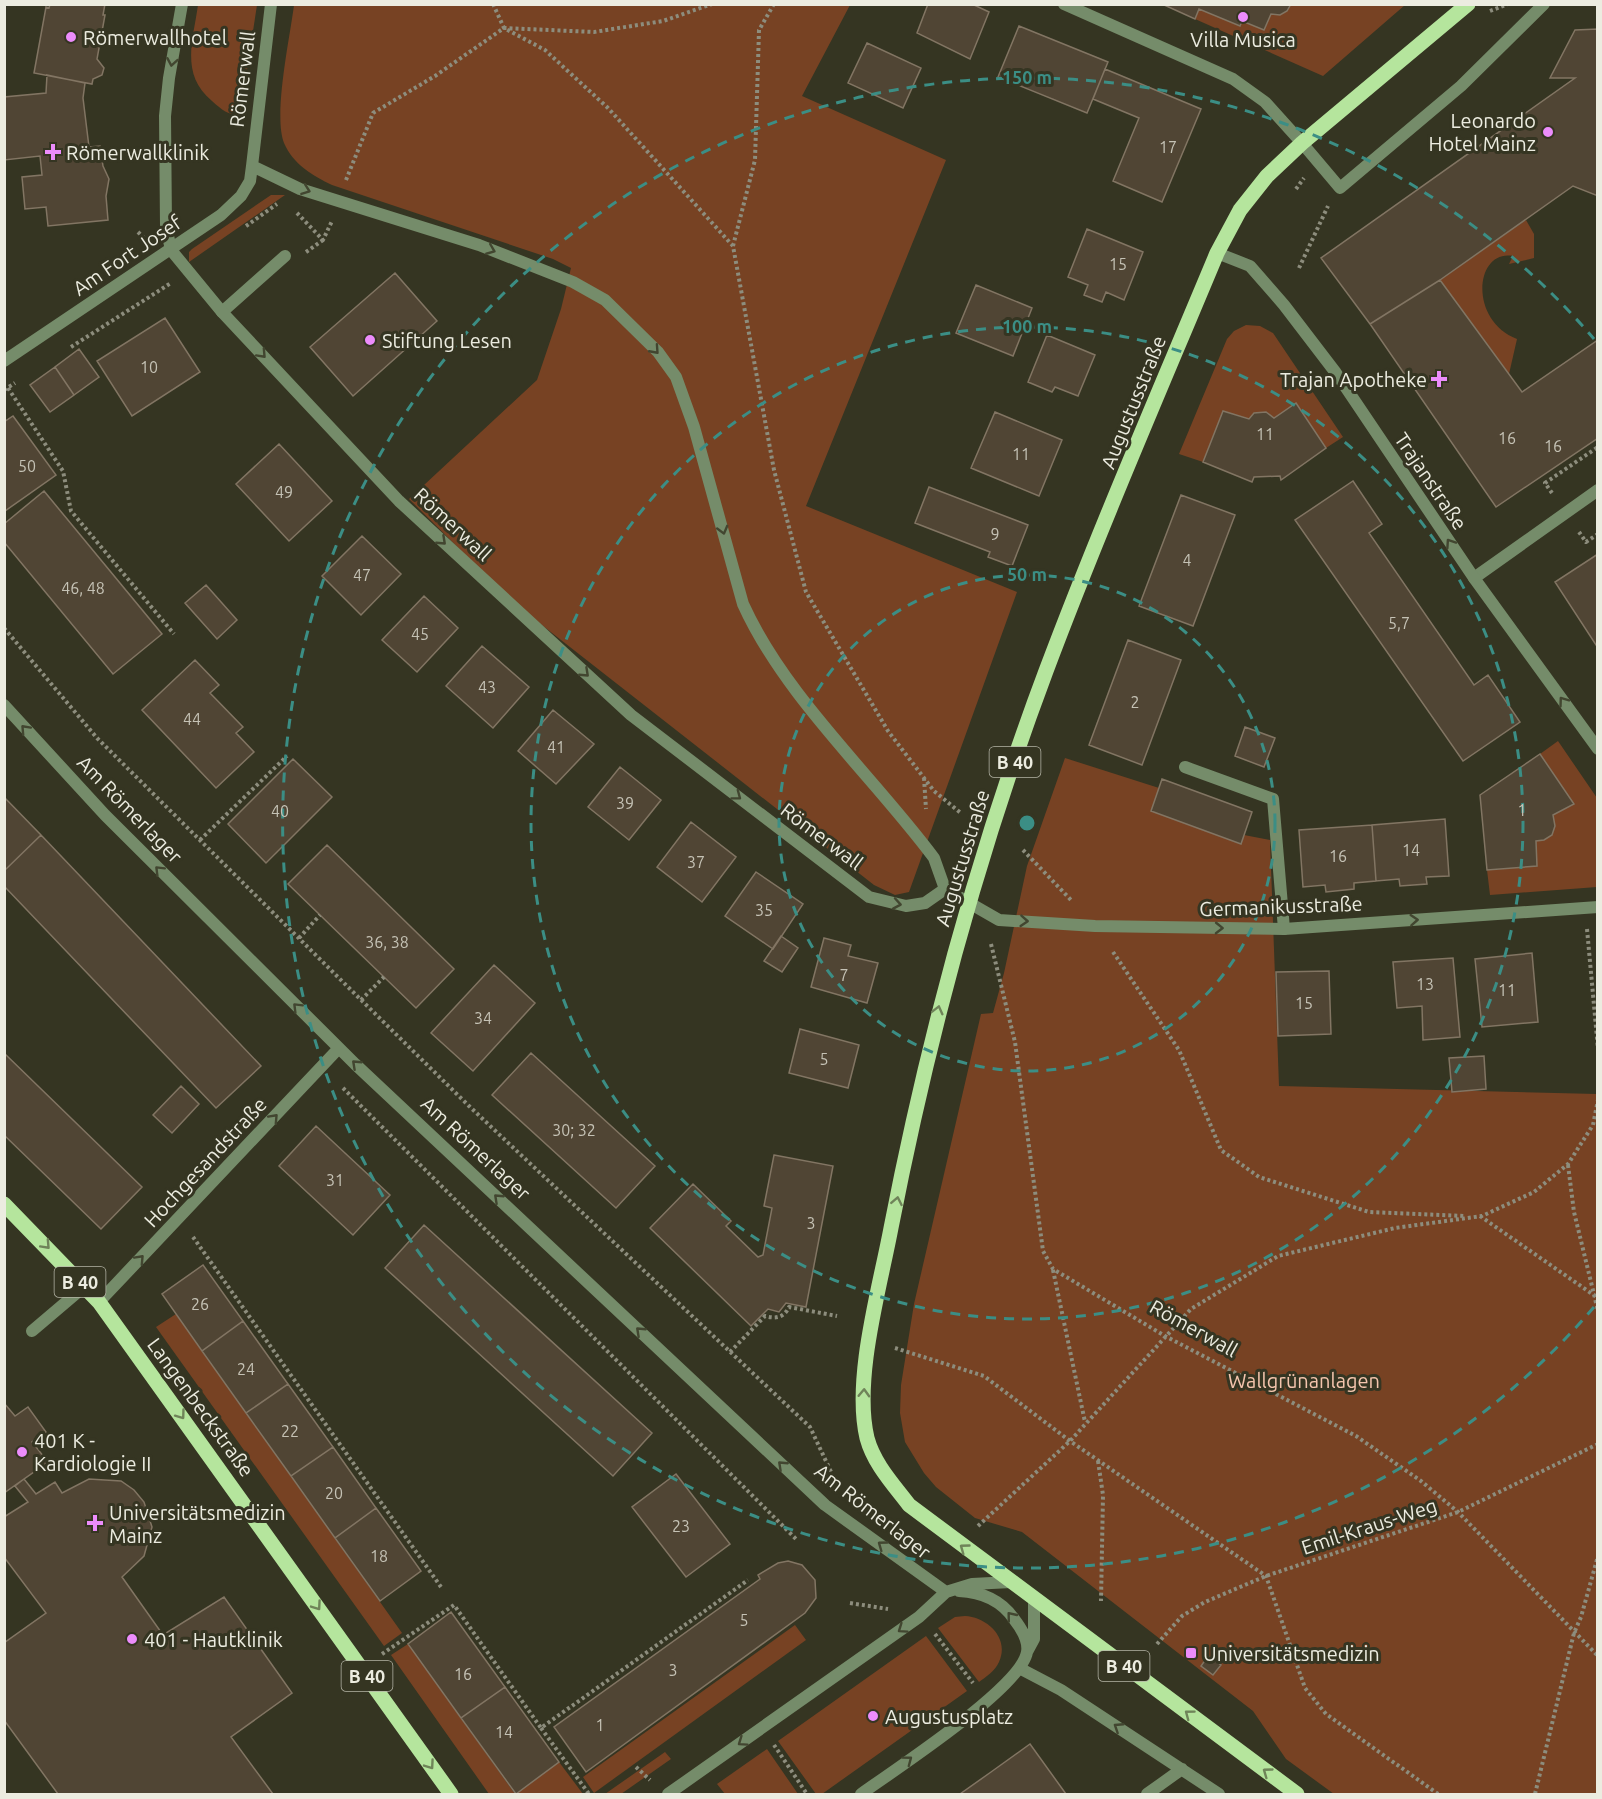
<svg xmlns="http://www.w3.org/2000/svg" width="1602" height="1799" font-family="Ubuntu,sans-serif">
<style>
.green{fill:#774223}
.building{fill:#504534;stroke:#827563;stroke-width:1.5}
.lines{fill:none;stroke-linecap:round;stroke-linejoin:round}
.path{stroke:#8d8d7d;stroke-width:4;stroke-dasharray:3 3;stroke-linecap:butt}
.lane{stroke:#758c6a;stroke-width:12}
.street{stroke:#758c6a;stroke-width:12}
.primary{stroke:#b5e59d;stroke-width:15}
.oneway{stroke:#424630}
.oneway2{stroke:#6f8459}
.ring{fill:none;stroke:#3b8e85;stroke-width:3;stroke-dasharray:10 8}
.poi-dot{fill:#ec8cfb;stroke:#353522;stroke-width:2}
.labels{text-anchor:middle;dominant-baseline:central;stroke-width:6;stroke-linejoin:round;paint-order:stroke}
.number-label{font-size:16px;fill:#c5c2b5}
.shield{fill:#353522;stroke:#b5b5a7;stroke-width:1.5}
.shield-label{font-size:18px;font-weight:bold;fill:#ecece0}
.poi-label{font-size:20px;fill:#ecece0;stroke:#353522;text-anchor:start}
.street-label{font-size:20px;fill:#ecece0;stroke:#353522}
.park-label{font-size:20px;fill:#f4c5ad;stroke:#353522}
.centre{fill:#3b8e85;stroke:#353522;stroke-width:3}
.ring-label{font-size:18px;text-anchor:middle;font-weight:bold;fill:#3b8e85;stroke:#353522;stroke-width:6;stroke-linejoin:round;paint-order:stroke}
</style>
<rect width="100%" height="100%" fill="#353522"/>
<path class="green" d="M198,5h59l-17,111c-13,-2 -18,-6 -28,-15 -32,-27 -19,-60 -14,-96z
M294,5h556l-48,91 144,64 -140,346 211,86 -108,300 -14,3 -21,-10 -359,-281 -106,-105 128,-119 24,-71 10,-41 -18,-9 -221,-74c-19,-9 -39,-21 -48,-42 -11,-28 6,-106 10,-138z
M1291,5h114l-82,71 -128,-57 4,-10 41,17 2,-5 22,9 7,-16c10,1 15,-1 20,-9z
M271,195h14l-96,67v-10l3,-3z
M1526,220l8,14v24l-25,6 4,-8c-38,-7 -45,64 4,83l-8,35 -69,-94z
M1246,325l14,1 13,7 70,104 -17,11 -30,-44 -22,14 -8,-6 -12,1 -5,6 -26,-8 -20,51 -24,-8 48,-115 7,-8z
M1558,741l39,57v89l-107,8 -3,-25 50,-4 -1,-25c16,-1 20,-11 17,-26l21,-11 -34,-50z
M1065,758l94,30 -8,23 90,32 3,-8 26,5 9,246 318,8v700h-263l-48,-35 -33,-48 -231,-179 -47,-14 -39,-31 -12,-14 -19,-31 -5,-29 1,-28 13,-81 67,-290 12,-1 11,-40 23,-107z
M176,1314l226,319 -18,13 -228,-319z
M965,1616c22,1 45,22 34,46 -4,9 -13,15 -20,20l-41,-54 17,-11z
M795,1625l11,15 -212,153 -11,-16z
M926,1636l41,55 -145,103h-6l-38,-53z
M408,1644l107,150 44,-32 24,32h-94l-98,-139z
M767,1749l31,45h-73l-8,-10z
M665,1752l6,7 -50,35h-16z"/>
<path class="building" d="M50,4h55l-2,11h2l-8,44 7,9 -2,7 -9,4 -1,5 -58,-11 12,-66 3,1z
M928,4h44l17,8 -19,47 -53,-26z
M1162,4h129l-4,7 -7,4 -9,-1 -7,16 -22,-9 -2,5 -41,-17 -4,10z
M1019,26l89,36 -21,51 -89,-36z
M1598,29v167l-25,-10 -133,94 -70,44 -49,-66 254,-180h-25l25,-48z
M867,43l54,25 -18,40 -55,-25z
M1105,69l96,40 -39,93 -49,-21 26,-63 -46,-19z
M47,75l38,8 -2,15 6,49 11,-1 3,20 6,13 -3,17 2,24 -60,6 -2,-19 -21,2 -3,-32 20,-2 -2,-19 -36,4v-63l42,-4z
M1087,229l56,23 -19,48 -18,-8 -4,10 -18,-7 4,-10 -20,-8z
M395,273l42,48 -84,75 -43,-49z
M1440,280l82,112 76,-52v98l-102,69 -126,-183z
M976,285l56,23 -19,48 -57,-23z
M165,318l35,54 -68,44 -35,-55z
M1047,335l48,20 -17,41 -23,-9 -3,5 -24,-10z
M79,349l20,28 -25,18 -19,-28z
M55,367l19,28 -24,17 -20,-27z
M1296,403l30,45 -45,32 -1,-4 -26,1 -2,5 -49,-20 20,-51 26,8 5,-6 12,-1 8,6z
M995,412l67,28 -23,56 -68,-28z
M13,416l43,59 -51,36 -1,-89z
M279,444l53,57 -43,40 -53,-57z
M1353,481l29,43 -13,9 105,152 14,-10 32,47 -57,39 -168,-241z
M929,487l99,38 -16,41 -24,-9 2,-5 -75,-29z
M44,491l118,143 -49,40 -109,-132v-18z
M1181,495l54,20 -42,111 -54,-20z
M362,536l39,38 -40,41 -39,-39z
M1598,554v94l-43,-66z
M206,585l31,35 -20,19 -32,-36z
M424,596l34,32 -41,44 -35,-32z
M1128,640l53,20 -39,105 -53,-20z
M482,646l47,41 -36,41 -47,-42z
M195,660l24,25 -9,8 33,34 -7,6 18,19 -38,36 -74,-78z
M553,710l41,34 -38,40 -38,-33z
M1245,727l30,11 -11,29 -29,-11z
M1540,754l34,50 -21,11 2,11 -3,9 -8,5 -8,1 1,25 -50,4 -7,-75z
M293,759l39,38 -66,66 -38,-39z
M620,767l41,33 -32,40 -41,-33z
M1162,779l90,33 -11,32 -90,-33z
M4,797l37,38 -37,36z
M1445,819l4,57 -23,1 1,7 -27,2 -1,-7 -23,2 -4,-56z
M691,822l45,35 -34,45 -45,-35z
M1372,825l4,56 -22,2v6l-28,3 -1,-7 -22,2 -4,-57z
M41,835l220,231 -45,42 -212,-222v-15z
M327,845l127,124 -38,39 -128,-124z
M756,872l47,32 -30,45 -48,-33z
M781,936l17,12 -16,24 -18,-11z
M824,938l27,7 -3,11 30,7 -11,40 -56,-16z
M1532,953l6,69 -56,5 -7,-68z
M1453,958l7,79 -37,3 -1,-34 -25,2 -4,-46z
M494,965l41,38 -62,68 -42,-38z
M1329,971l2,63 -53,2 -2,-64z
M800,1029l59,16 -11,43 -59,-15z
M4,1053l138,134 -41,42 -97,-94z
M531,1053l124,113 -39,42 -124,-113z
M1484,1056l2,33 -34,3 -3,-34z
M181,1086l18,18 -27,29 -19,-18z
M316,1126l74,69 -37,40 -74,-69z
M774,1155l59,11 -27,141 -20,-4 -7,9 -11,-3 -17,17 -101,-98 43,-44 38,37 -5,5 32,31 5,-2 9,-47 -8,-2z
M424,1225l228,208 -39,43 -228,-208z
M203,1265l40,56 -41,30 -40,-57z
M243,1321l45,63 -42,29 -44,-62z
M288,1384l45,63 -42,29 -45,-63z
M4,1403l11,13 13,-9 18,25 -14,10 16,20 -44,31z
M333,1447l43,61 -41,30 -44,-62z
M676,1474l54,70 -44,33 -54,-70z
M24,1479l12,15 19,-12 7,11 27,-14 32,2 13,9 10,12 8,25 -8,29 -22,21 41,58 61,-38 68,96 -61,44 42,57h-215l-54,-74v-77l42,-30 -42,-56v-40l24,-15 -13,-16z
M376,1508l45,63 -41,30 -45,-63z
M788,1561l14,4 13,15 1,18 -11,15 -219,159 -32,-45 206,-148 -2,-4 20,-12z
M451,1612l54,75 -44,31 -53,-74z
M1208,1656l13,9 -8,10 -12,-9z
M505,1687l54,75 -43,32 -55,-76z
M1030,1744l36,50h-106l31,-22z"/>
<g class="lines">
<path class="path" d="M493,4l11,24 41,22 63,58 125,138
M774,4l-15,26 -4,130 -22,86 41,224 32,122 82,139 46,60 28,23
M1490,11l18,-7
M346,180l27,-67 62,-37 69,-48 90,4 69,-11 49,-17
M1296,189l8,-11
M297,213l26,27 9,-19
M246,226l31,-22
M138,232l6,6
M306,252l17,-12
M1299,268l29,-62
M71,347l100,-64
M8,388l55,83 8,40 103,123
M4,390l11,-7
M1552,493l-7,-10 53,-36
M1579,532l7,10 12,-8
M4,628l93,110 253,251 119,117 341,321 22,47 -2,6
M924,778l2,31
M200,840l87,-84
M1023,850l48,50
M1587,929l11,120
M299,938l21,-23
M991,944l24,98 28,209 10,18 112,67 191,100 65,45 37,31 140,144
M1113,952l66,98 42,100 38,27 110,35 95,4
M361,1000l23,-23
M343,1088l453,451
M1568,1165l6,47 24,99
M1480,1216l118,82
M193,1237l248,350
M1053,1270l32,152
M895,1348l89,28 86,65 196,135 39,112 21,26 112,80
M730,1352l35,-36c10,3 19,2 24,-9l48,9
M1098,1461l5,34 -2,106
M978,1526l92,-85 121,-132 87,-53 117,-28 87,-12 52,-24 34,-28 25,-39 5,-25
M850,1603l38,6
M935,1634l38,49
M1157,1644l25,-28 23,-14 61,-26 192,-64 140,-68
M382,1654l72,-49 87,123 207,-148
M1002,1715l8,8
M541,1728l48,66
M774,1745l33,49
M636,1767l14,13
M1535,1794l39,-161 7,-16 17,-61"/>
<path class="lane" d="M1302,143l38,45 121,-102 83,-82
M222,312l63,-56
M1474,578l124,-88
M1185,767l88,32 11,130
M32,1331l53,-45
M1021,1669l40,21 158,104
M1147,1794l35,-25"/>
<path class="street" d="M182,4l-13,74 -4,38 1,110 5,24 51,62 177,189 232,214 238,182 37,9 19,-3 20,-14
M1064,4l169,75 32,23 37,41
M252,166l48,23 179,56 94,37 32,18 53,52 18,25 18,50 49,177c42,93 130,172 191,254l11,31 54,31 96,6 189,3 314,-22
M1217,253l33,13 34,39 52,68 138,205 124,171
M4,361l217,-146 20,-19 9,-15 2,-15 19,-162
M4,705l101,110 250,249 470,441 121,87
M99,1302l240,-254
M1027,1652l7,-13v-40
M668,1794l251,-177 27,-25 26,-8 39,-2
M861,1794c33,-24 160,-106 166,-142 2,-11 -6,-24 -13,-33 -13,-19 -33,-27 -55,-28"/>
<path class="primary" d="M4,1204l95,98 352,492
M1297,1794l-388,-289c-16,-21 -35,-41 -42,-67 -14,-59 13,-151 24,-210 37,-190 87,-376 155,-557 53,-141 113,-279 171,-418l23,-43 27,-34 35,-33 166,-139"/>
</g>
<defs><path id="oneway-chevron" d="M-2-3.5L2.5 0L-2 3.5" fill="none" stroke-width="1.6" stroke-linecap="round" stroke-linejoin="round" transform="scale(1.5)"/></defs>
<g class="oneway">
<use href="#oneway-chevron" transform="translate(172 62) rotate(100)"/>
<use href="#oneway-chevron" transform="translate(306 190) rotate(20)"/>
<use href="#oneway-chevron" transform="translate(491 250) rotate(22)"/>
<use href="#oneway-chevron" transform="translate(655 350) rotate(48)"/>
<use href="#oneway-chevron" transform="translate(262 354) rotate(47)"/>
<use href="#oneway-chevron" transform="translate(723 530) rotate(75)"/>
<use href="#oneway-chevron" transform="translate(442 541) rotate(43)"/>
<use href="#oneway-chevron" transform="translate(1450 543) rotate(-124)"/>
<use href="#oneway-chevron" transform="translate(585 673) rotate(43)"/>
<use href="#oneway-chevron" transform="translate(1563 701) rotate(-126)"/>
<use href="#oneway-chevron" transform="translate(25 729) rotate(-133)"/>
<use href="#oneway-chevron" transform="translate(737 796) rotate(37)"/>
<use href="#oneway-chevron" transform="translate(159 870) rotate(-135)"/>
<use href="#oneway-chevron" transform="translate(897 904) rotate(10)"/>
<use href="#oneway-chevron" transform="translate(1414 920) rotate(-4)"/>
<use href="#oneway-chevron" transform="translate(1024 921) rotate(4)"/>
<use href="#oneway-chevron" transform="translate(1219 928) rotate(1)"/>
<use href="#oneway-chevron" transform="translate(297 1007) rotate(-135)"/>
<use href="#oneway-chevron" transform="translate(356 1064) rotate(-137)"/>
<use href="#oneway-chevron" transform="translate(274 1118) rotate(-47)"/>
<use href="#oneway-chevron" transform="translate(498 1198) rotate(-137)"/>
<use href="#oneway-chevron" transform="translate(140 1259) rotate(-47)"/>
<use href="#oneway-chevron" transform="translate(640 1331) rotate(-137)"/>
<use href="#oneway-chevron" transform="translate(782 1465) rotate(-137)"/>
<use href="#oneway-chevron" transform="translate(882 1545) rotate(-144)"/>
<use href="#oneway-chevron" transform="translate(1011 1616) rotate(-129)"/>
<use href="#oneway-chevron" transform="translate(902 1629) rotate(145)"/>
<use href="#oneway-chevron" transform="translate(1118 1727) rotate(-147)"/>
<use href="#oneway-chevron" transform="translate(742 1742) rotate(145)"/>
<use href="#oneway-chevron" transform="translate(908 1760) rotate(-37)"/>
</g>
<g class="oneway2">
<use href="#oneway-chevron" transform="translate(938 1010) rotate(-76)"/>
<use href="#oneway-chevron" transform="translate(897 1201) rotate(-79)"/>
<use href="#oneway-chevron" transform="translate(46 1245) rotate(47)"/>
<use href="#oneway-chevron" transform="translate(864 1393) rotate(-88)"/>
<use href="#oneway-chevron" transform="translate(181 1415) rotate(54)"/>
<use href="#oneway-chevron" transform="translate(964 1548) rotate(-144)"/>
<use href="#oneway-chevron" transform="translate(317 1606) rotate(55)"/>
<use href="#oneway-chevron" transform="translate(1189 1714) rotate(-143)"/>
<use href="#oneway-chevron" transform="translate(430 1765) rotate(55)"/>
<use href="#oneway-chevron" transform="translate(1267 1772) rotate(-144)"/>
</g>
<g class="ring">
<circle cx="1027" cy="823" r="248"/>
<circle cx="1027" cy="823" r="496"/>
<path d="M1594 1307A745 745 0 1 1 1594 339"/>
</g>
<g class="poi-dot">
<circle cx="1243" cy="17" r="6"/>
<circle cx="71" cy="37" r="6"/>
<circle cx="1548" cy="132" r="6"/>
<path d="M50 143h6v6h6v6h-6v6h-6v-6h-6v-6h6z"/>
<circle cx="370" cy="340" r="6"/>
<path d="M1436 370h6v6h6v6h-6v6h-6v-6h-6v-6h6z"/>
<circle cx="22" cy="1452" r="6"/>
<path d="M92 1514h6v6h6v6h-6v6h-6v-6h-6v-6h6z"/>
<circle cx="132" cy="1639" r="6"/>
<rect x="1185" y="1647" width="12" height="12" rx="3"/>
<circle cx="873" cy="1716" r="6"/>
</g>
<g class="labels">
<g class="number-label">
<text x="1168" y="147">17</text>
<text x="1118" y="264">15</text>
<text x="149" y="367">10</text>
<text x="1265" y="434">11</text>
<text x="1507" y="438">16</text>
<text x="1553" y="446">16</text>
<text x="1021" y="454">11</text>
<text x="27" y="466">50</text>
<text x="284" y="492">49</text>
<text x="995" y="534">9</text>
<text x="1187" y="560">4</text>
<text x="362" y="575">47</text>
<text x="83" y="588">46, 48</text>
<text x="1399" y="623">5,7</text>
<text x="420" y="634">45</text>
<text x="487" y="687">43</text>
<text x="1135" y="702">2</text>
<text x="192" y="719">44</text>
<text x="556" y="747">41</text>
<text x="625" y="803">39</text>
<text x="1522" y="810">1</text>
<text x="280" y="811">40</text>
<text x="1411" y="850">14</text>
<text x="1338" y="856">16</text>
<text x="696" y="862">37</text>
<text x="764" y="910">35</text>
<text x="387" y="942">36, 38</text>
<text x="844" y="975">7</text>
<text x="1425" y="984">13</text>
<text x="1507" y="990">11</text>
<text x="1304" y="1003">15</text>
<text x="483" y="1018">34</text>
<text x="824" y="1059">5</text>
<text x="574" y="1130">30; 32</text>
<text x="335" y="1180">31</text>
<text x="811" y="1223">3</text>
<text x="200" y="1304">26</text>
<text x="246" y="1369">24</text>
<text x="290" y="1431">22</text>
<text x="334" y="1493">20</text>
<text x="681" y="1526">23</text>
<text x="379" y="1556">18</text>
<text x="744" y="1620">5</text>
<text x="673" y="1670">3</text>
<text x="463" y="1674">16</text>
<text x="600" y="1725">1</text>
<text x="504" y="1732">14</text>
</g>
<g class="shield">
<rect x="989.5" y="747" width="51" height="30" rx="4.5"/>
<rect x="54.5" y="1267" width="51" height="30" rx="4.5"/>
<rect x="1098.5" y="1651" width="51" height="30" rx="4.5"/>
<rect x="341.5" y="1661" width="51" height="30" rx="4.5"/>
</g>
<g class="shield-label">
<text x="1015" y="762">B 40</text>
<text x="80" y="1282">B 40</text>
<text x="1124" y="1666">B 40</text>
<text x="367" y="1676">B 40</text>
</g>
<g class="poi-label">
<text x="83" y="37">Römerwallhotel</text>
<text x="1243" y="39" text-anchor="middle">Villa Musica</text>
<text x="1536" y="120" text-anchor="end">Leonardo<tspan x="1536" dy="23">Hotel Mainz</tspan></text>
<text x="66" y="152">Römerwallklinik</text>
<text x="382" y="340">Stiftung Lesen</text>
<text x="1427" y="379" text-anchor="end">Trajan Apotheke</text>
<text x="34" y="1440">401 K -<tspan x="34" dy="23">Kardiologie II</tspan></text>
<text x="109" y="1512">Universitätsmedizin<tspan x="109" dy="23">Mainz</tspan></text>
<text x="144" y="1639">401 - Hautklinik</text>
<text x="1203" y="1653">Universitätsmedizin</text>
<text x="885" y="1716">Augustusplatz</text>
</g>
<g class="street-label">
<text transform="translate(242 79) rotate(-83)">Römerwall</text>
<text transform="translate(127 255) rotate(-34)">Am Fort Josef</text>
<text transform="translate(1133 402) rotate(-68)">Augustusstraße</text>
<text transform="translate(1431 481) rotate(56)">Trajanstraße</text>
<text transform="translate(453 524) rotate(43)">Römerwall</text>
<text transform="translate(130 809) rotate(46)">Am Römerlager</text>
<text transform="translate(822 836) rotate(37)">Römerwall</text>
<text transform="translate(962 858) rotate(-73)">Augustusstraße</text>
<text transform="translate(1281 906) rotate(-2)">Germanikusstraße</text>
<text transform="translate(476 1148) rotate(43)">Am Römerlager</text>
<text transform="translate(205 1162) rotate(-47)">Hochgesandstraße</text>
<text transform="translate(1194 1328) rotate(29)">Römerwall</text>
<text transform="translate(201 1407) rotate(54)">Langenbeckstraße</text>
<text transform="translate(873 1511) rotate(38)">Am Römerlager</text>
<text transform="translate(1369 1526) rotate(-18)">Emil-Kraus-Weg</text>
</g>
<g class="park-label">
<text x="1304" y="1380">Wallgrünanlagen</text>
</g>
</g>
<circle cx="1027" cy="823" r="9" class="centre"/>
<g class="ring-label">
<text x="1027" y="84">150 m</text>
<text x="1027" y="333">100 m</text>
<text x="1027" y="581">50 m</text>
</g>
<rect width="1602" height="1799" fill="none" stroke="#ecece0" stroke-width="12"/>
</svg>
